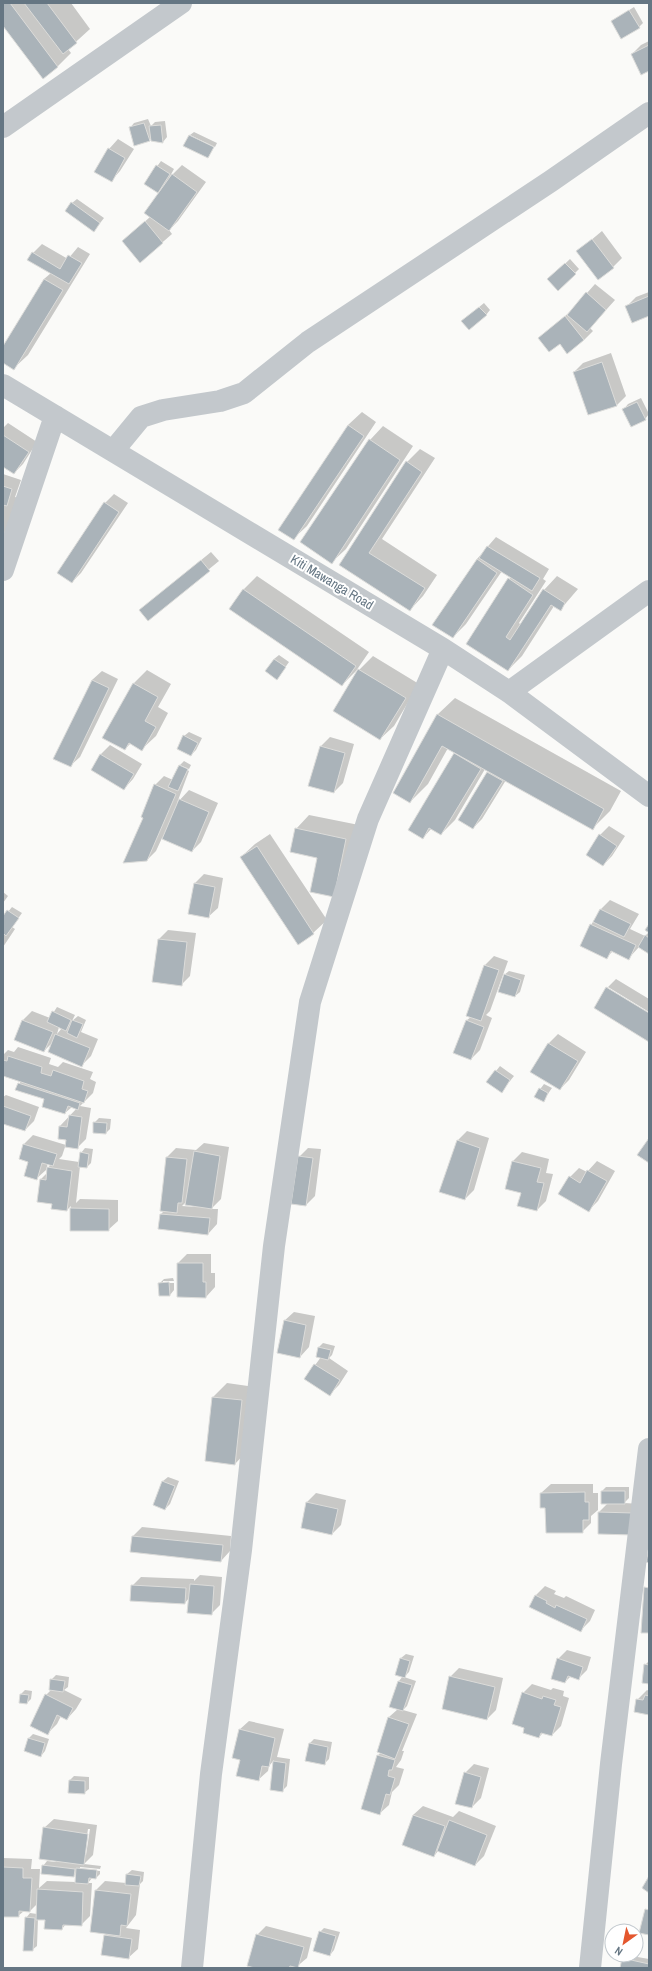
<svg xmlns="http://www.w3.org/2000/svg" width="652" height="1971" font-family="'Archivo Narrow',sans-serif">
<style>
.shadow{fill:#0003;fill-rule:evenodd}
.building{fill:#aab3b9;stroke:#dcdcda}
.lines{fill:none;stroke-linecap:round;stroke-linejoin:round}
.street{stroke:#c3c8cc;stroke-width:22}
.labels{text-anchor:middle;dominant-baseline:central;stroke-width:4;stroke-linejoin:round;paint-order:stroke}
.street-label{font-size:13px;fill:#657683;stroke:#fff}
</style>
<rect width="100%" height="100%" fill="#fafaf8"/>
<path class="shadow" d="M3,3h68l19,26 -22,20 3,4 -14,14 -54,-43z
M634,7l9,16 -4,4 -27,-6z
M649,41v29l-17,-16 9,-9z
M148,119l3,7 4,-4 10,-1 2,16 -4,5 -11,-2v-3l-3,3 -19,-12 4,-5z
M194,132l23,11 -2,4 -25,-12z
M118,139l16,10 -14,22 -9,10 -15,-9 13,-23z
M161,161l13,8 -5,9 13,-13 24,17 -28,39 -9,9 3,4 -31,27 -18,-20 27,-24 13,-29 -5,4 -13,-9z
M77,199l27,19 -10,13 -22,-28z
M602,231l20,27 -9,9 -35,-16z
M42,244l26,15 10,-12 12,7 -62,101 -14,13 -11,-7v-13l41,-69 7,-6 -18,-20z
M570,259l9,10 -21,21 -9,-11z
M595,284l20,16 -25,28 3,3 -9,9 -24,2 -21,-4 32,-27z
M649,292v23l-22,-9 9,-9z
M484,303l6,7 -4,5 -19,2z
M611,353l15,43 -9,9 -28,9 -15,-42 9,-9z
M641,398l8,16 -4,5 -21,-10 4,-5z
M362,412l14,10 -69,104 -14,13 55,-114z
M8,423l29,19 -14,22 -9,9 -11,-7v-38z
M383,426l30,20 -67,103 -14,13 38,-122z
M420,449l15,9 -53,81 55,36 -14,21 -13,14 -69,-45 66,-103z
M3,474l18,6 -6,17 4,1 -13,33 -3,2z
M114,494l14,9 -47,70 -9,9 33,-79z
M496,537l53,32 -6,10 3,2 -27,42 2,2 23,-35 13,-14 21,13 -18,21 -6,-4 -32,50 -14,14 -41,-26 44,-67 -9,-6 -36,53 -13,13 24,-78z
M211,552l8,9 -71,58 -8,-9z
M257,576l112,76 -13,19 -14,14 -99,-95z
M279,655l10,7 -12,17 -3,-20z
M373,656l46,28 -25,42 -14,13 -21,-69z
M147,670l24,14 -13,23 10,6 -12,23 -14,13 -11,-6 -6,6 8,-65z
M102,671l16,8 -38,78 -10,9 -15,-8 37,-78z
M455,698l166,93 -11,20 -18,18 -86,-49 -24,39 -9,9 16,-57 -4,-2 -30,51 -14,14 -9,-6 -9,10 33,-86 -8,-4 -20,36 -18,18 27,-87z
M189,732l13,6 -6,12 -5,5 -7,-19z
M330,737l24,7 -11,39 -9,9 -25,-7 12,-39z
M110,745l32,19 -9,15 -9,10 -32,-19 9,-16z
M184,761l7,4 -2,4 -9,-4z
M180,765l9,6 -12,32 12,-13 29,13 -17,39 -9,9 -30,-13 -6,13 -9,9 -2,-43 10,-32 9,-9 9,4z
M309,815l50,10 -25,71 -16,-39 -22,-28z
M609,826l16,10 -13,20 -9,9 -3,-30z
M270,834l57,86 -14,13 -72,-76 14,-13z
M204,874l19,4 -5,30 -10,9 -13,-34z
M3,892l5,4 -5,7z
M610,900l29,14 -9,15 15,7 4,-4v21l-10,-6 -10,11 -16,-7 -6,6 -16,-32 10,-16z
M12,907l10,6 -10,14 3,2 -12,18v-29z
M168,930l28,3 -6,43 -9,9 -27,-4 5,-42z
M494,956l14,5 -18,50 -4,4 6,3 -12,32 -9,9 -17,-6 13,-33 4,-3 14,-52z
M509,971l16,4 -5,17 -5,4 -11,-21z
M616,979l33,20v13l-41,-25v3l41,24v26l-54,-32 12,-20z
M57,1007l18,8 -3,6 6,-5 8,4 -5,12 17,7 -7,17 -9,9 -29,-23 -9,9 -21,-31 9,-9 18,7zM59,1027l3,1 -5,6z
M558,1034l28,18 -17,28 -9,9 -28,-18 17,-28z
M18,1047l33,11 -2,6 9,3 5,-5 30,10 -3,7 6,3 -3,11 -13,13 11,2 -5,31 -9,9 -12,-1 -3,9 -3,3 20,3 2,-9 4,-5 8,1 -2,14 -4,4 -7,-1 -4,37 4,-4 38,1v21l-10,9h-37v-24l-4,4 -14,-7 -12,-24 6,-6 1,-5 3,-4 -3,-1 -2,7 -10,9 -7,-18 -9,-3 4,-14 9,-9 33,10 1,-6 -7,-13 17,-18 -5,-1 -7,6 -20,-15 -26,-14 2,-3 -18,-6v-20l5,-5 6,2z
M500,1066l14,10 -13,16 -5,-21z
M544,1084l8,4 -9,13 -8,-5z
M6,1095l33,12 -5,14 -9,9 -22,-7v-26z
M99,1118l12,1 -1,10 -4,4 -12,-10z
M467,1131l22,7 -15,52 -9,9 -24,-8 17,-51z
M204,1143l25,4 -8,52 -10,10h7l-1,15 -9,10 -47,-20 4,-4h-4l6,-53 9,-9 20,2zM187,1201l9,5v1l-14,-1z
M308,1148l13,1 -6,47 -9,9 -7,-48z
M522,1152l27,7 -3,14 7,1 -7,27 -9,9 -15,-18 -16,-4 7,-27z
M597,1161l18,10 -17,30 -9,9 -19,-33 9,-9 8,4z
M187,1254h24v19h4v14l-9,10 -28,-1v-33z
M173,1278l1,3h-11v2h11v7l-4,5 -10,-12 4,-4z
M294,1312l21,4 -6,31 -9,10 -16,-36z
M323,1343l12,3 -3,9 -3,3 19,13 -9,14 -9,9 -25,-15 16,-22 -2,-10z
M227,1383l28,4 -7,63 -13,14 -29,-4 7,-63z
M168,1477l11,4 -9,23 -5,5 -11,-5 9,-23z
M551,1484h42v9h5v17l-7,6v7l-9,9 -36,-25 -5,-14z
M606,1487h23v11l-5,5 18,1v21l-43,-13 9,-9 -6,-12z
M316,1493l30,7 -5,25 -9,9 -25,-32z
M142,1527l89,9 -1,15 -9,10 -90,-10 2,-15z
M200,1575l22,2 -2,28 -9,9 -22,-16 -4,5 -53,-17 9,-9 53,2v2z
M545,1586l11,5 -2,3 10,4 2,-2 29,14 -5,11 -9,9 -50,-23 5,-12z
M567,1650l24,7 -4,13 -9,9 -7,-3 -6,6 -7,-23z
M406,1654l8,2 -5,16 -5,5 12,4 -9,25 -4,4 14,4 -15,37h2l-3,9 -5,7 8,2 -5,16 -7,7 -3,13 -10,9 -17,-5 16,-54 3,-2 8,-36 9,-8 -7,-3 8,-25 4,-5 -7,-2 5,-16z
M649,1661v22l-4,-18z
M459,1668l44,10 -7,32 -9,9 -37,-42z
M56,1675l13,2 -1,10 -4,3 18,9 -6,10 -9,10 -6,-3 -4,8 -9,9 -2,-38 6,-6 -1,-9z
M532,1684l19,6 2,-2 11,3 -1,5 6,2 -8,28 -9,9 -9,-2 -4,4 -16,-44z
M25,1690l7,1 -1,8 -4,4 -6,-9z
M647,1690l2,1v23l-12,-14z
M249,1721l35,8 -7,28 13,2 -3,27 -5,5 -11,-2 3,-29 -5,6 -1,5 -10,9 -19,-50z
M33,1734l16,5 -4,12 -4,5 -16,-5 4,-13z
M314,1739l18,3 -3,17 -5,5 -15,-20z
M474,1764l15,4 -8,30 -9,9 -7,-34z
M74,1776l15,1v12l-5,4 -14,-13z
M423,1806l30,11 6,-6 37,15 -12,30 -9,9 -36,-15 -5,6 -21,-41z
M54,1819l43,6 -4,30 -9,9 17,2 -1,3 -20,-2v2l20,2v3l-4,4h-4l-4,5h4l-2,33 -9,9 -15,-1 -4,5 -16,-10h-8l-1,27 -5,4 -6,-32 4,-5 7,1v-10l-7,7h-6l-6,5h-15v-58l29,1 -1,10h9l-1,19 8,-7 29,1 1,-10 -4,4 -30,-10 4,-5 9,1 -12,-34zM88,1829h2l-4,26h-2z
M132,1870l12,2 -1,9 -3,3 -4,31 -10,13 14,2 -2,19 -10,9 -23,-23 2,-2 -16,-2 5,-41 9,-9 21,2 1,-9z
M266,1926l46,12 -5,20 -12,10h-37l-1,-33z
M324,1928l16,4 -6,18 -4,5 -10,-23z
M626,1955l23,4v9h-28l2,-10z"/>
<path class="building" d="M3,3h7l48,64 -15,12 -40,-53z
M24,3h23l30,40 -14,11z
M629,10l11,18 -19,11 -10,-18z
M649,45v26l-8,4 -10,-21z
M144,123l6,18 -16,5 -5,-19z
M161,125l2,18 -12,-2 -2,-15z
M189,135l25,12 -6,11 -25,-12z
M108,148l17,10 -13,24 -18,-10z
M156,165l14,9 -12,19 -14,-9z
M172,174l25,18 -28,39 -25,-18z
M71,202l29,21 -6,9 -29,-21z
M145,221l18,22 -23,20 -18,-22z
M592,239l22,29 -16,12 -22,-29z
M32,252l28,17 8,-14 14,8 -13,21 -42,-24z
M565,263l11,11 -18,17 -11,-12z
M44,279l19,11 -49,80 -11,-7v-17z
M586,292l20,18 -19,22 -20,-17z
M649,296v20l-17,7 -7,-17z
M479,307l8,8 -18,15 -8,-9z
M565,316l19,24 -17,14 -7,-10 -11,8 -11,-14z
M602,362l15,44 -29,9 -15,-43z
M637,402l9,18 -15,7 -9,-18z
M348,425l16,11 -70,104 -16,-10z
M3,435l26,17 -15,22 -11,-7z
M369,439l31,21 -68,104 -32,-22z
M406,461l16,11 -53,81 56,35 -15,23 -71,-46z
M3,486l9,3 -5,17 -4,-1z
M104,502l15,10 -47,71 -15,-10z
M487,546l53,32 -8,13 -53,-33z
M477,559l20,14 -44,65 -21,-13z
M201,560l9,11 -62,50 -9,-11z
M508,578l25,17 -27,42 4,3 33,-51 22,14 -4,8 -10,-6 -43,66 -42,-27z
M243,589l113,77 -14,20 -113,-77z
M274,659l12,8 -9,13 -12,-9z
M358,669l48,29 -26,42 -47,-29z
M92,680l17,8 -38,79 -18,-8z
M133,683l25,14 -13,24 11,6 -14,24 -13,-8 -4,7 -23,-12z
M437,714l167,95 -11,21 -151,-84 -32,57 -17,-10z
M183,735l15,8 -7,13 -14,-7z
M320,746l25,7 -11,40 -26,-7z
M454,753l27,16 -40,66 -12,-7 -6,11 -15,-9z
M100,754l34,20 -10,16 -33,-20z
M179,765l9,4 -10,22 -10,-4z
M487,772l16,9 -30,48 -15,-9z
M154,784l22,10 -29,67 -24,2 20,-45 -2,-1z
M179,799l30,13 -17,40 -30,-13z
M295,828l51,11 -12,58 -24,-5 7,-34 -27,-6z
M599,834l18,12 -14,20 -17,-11z
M257,846l57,88 -16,11 -58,-88z
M194,883l21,4 -6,31 -21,-4z
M600,909l31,15 -7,13 -31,-15z
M7,910l12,8 -13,18 -3,-3v-17z
M590,924l46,21 -7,15 -18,-9 -4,8 -27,-13z
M649,924v9l-4,-3z
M645,935l4,3v16l-11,-7z
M158,939l29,3 -5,44 -30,-4z
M484,965l15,5 -18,51 -15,-5z
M504,974l17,6 -6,17 -17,-5z
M606,987l43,26v29l-55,-34z
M52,1011l19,9 -5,11 -19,-9z
M22,1020l31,12 -9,20 -30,-12z
M72,1020l11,4 -6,14 -10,-5z
M466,1020l18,7 -13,33 -18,-7z
M55,1034l35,14 -8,19 -34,-15z
M548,1043l30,18 -18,29 -30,-18z
M8,1056l34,11 -1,6 10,3 2,-6 31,11 -2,8 6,2 -4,12 -81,-27v-16l4,1z
M495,1070l15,10 -8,13 -16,-11z
M18,1083l62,20 -2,7 -10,-4 -3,8 -23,-7 2,-8 -29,-9z
M539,1088l9,5 -4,9 -10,-5z
M3,1106l28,10 -6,15 -22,-7z
M69,1115l13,2 -4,32 -13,-2 1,-7 -8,-1 1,-13 8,1z
M93,1122l14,1 -1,11 -13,-1z
M649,1138v25l-12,-8z
M457,1140l23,8 -15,52 -26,-8z
M23,1144l34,10 -4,12 -11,-3 -5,17 -13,-4 4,-14 -9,-3z
M194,1151l26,5 -8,53 -27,-4z
M80,1152l9,2 -2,14 -9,-1z
M298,1156l15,2 -7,48 -15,-2z
M166,1157l21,2 -5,44h-4l-1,10 -17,-2z
M512,1161l29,7 -4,14 7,1 -7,28 -20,-5 4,-13 -16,-4z
M47,1167l25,4 -5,40 -16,-2 1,-5 -15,-2 3,-23 6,1z
M587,1170l20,11 -18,31 -31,-18 11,-18 11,7z
M70,1208l39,1v22h-39z
M160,1214l50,4 -2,17 -50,-6z
M177,1263h26v19h3v16l-29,-1z
M169,1282l1,14h-11l-1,-13z
M284,1320l22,5 -6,33 -23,-5z
M318,1347l13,3 -3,10 -12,-3z
M314,1364l26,16 -10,16 -26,-17z
M212,1397l30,3 -7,65 -30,-4z
M162,1481l13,5 -10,24 -12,-5z
M601,1491h24v13h-24z
M585,1492v10h4v18h-6v13h-37l-1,-25h-5v-15z
M306,1502l32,7 -6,26 -31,-7z
M598,1512l35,1v22l-35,-1z
M132,1536l91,9 -2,17 -91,-10z
M649,1548v15l-3,-1z
M190,1584l24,2 -2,29 -25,-2z
M131,1585l55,3 -1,16 -55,-3z
M644,1587l5,1v45h-8z
M535,1595l12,6 -1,2 9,5 1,-3 31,14 -6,13 -52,-25z
M400,1658l10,3 -5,17 -10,-3z
M557,1658l26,9 -4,13 -11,-4 -3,7 -14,-4z
M644,1664l5,1v19l-7,-1z
M449,1676l46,11 -8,33 -45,-11z
M50,1679l15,2 -2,11 -14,-2z
M398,1681l14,4 -9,26 -14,-4z
M522,1692l20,7 1,-3 13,4 -2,5 7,2 -9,29 -11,-3 -2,5 -16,-5 1,-5 -12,-4z
M20,1694l9,1 -2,9 -8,-1z
M45,1694l28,14 -6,12 -10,-5 -9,20 -18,-9z
M645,1695l4,1v19l-15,-3 2,-13 7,1z
M388,1717l21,7 -14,35 -18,-7z
M239,1729l36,9 -6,29 -7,-1 -3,15 -23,-5 4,-16 -8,-2z
M28,1738l17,5 -4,14 -17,-6z
M309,1743l19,4 -3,18 -20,-4z
M377,1755l18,5 -3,10h-3l-1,6 7,2 -5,17 -4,-1 -6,21 -19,-6z
M273,1761l13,2 -3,29 -13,-2z
M464,1772l17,5 -9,31 -17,-4z
M69,1780l16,1v13l-17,-1z
M413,1815l32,11 -11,31 -32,-12z
M449,1820l38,15 -12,31 -38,-15z
M43,1827l45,7 -4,31 -45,-6z
M42,1865l33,4 -1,8 -33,-3z
M3,1867l20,1v10h9l-2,34 -11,-1v6h-16z
M76,1868l21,2 -1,9 -7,-1 -1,6 -13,-1z
M126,1874l15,2 -2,10 -14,-1z
M649,1876v17l-7,-5z
M37,1889l46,3 -1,34 -19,-1 -1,5 -18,-1 1,-9h-9z
M95,1890l36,4 -4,32 -6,-1 -1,11 -30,-4z
M645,1909l4,1v25l-10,-2z
M25,1917l10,1 -2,33h-10z
M319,1931l17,5 -6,20 -17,-5z
M256,1934l48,13 -6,21 -8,-2 -1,2h-34l-8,-2z
M104,1935l28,4 -3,20 -28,-4z
M622,1958l27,6v4h-29z"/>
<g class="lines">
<path class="street" d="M3,127l178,-124
M3,385l440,264 66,43 140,104
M113,451l28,-34 22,-7 57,-9 24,-8 64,-51 243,-161 98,-68
M3,570l52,-154
M509,692l140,-101
M192,1968l19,-194 30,-224 33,-304 36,-244 58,-183 75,-170
M590,1968l21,-204 38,-315"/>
</g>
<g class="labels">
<g class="street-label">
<text transform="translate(332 582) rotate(31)">Kiti Mawanga Road</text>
</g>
</g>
<rect width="652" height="1971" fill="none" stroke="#657683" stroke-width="8"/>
<g transform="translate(624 1943) rotate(213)"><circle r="19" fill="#ffffff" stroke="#c1c8cd"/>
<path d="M0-3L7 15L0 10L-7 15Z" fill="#e4572e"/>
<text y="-6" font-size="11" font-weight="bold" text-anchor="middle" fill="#657683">N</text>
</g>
</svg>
